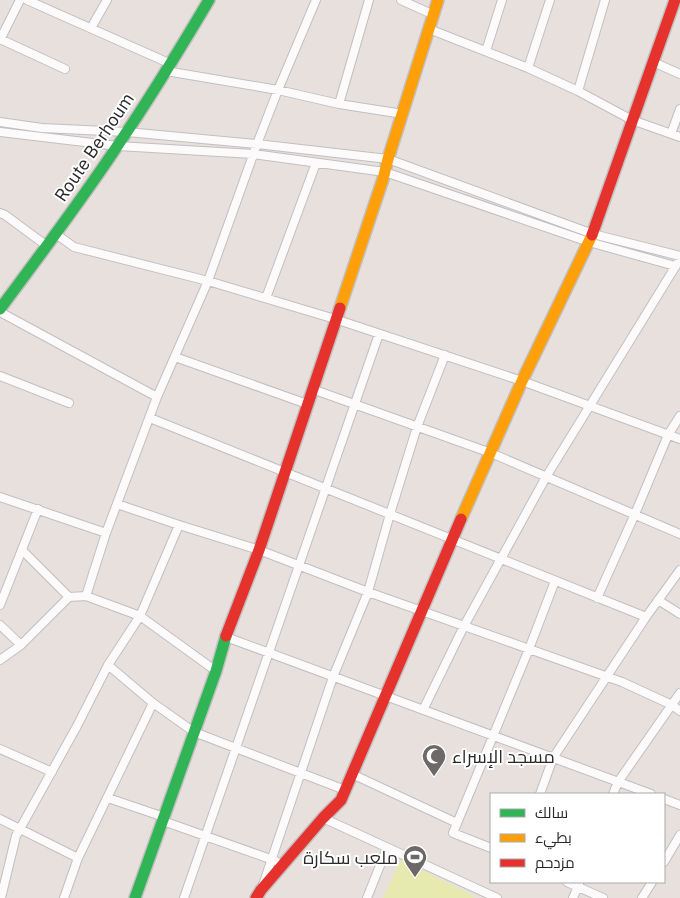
<svg xmlns="http://www.w3.org/2000/svg" width="680" height="898" font-family="'IBM Plex Sans',Cairo,sans-serif">
<style>
.pitch{fill:#e7eaae}
.lines{fill:none;stroke-linecap:round;stroke-linejoin:round}
.street-casing{stroke:#c1bfc0;stroke-width:10}
.fast-casing{stroke:#c1bfc0;stroke-width:14}
.slow-casing{stroke:#c1bfc0;stroke-width:14}
.jam-casing{stroke:#c1bfc0;stroke-width:14}
.street{stroke:#fcfafa;stroke-width:8}
.fast{stroke:#30b455;stroke-width:11}
.slow{stroke:#ff9f0a;stroke-width:11}
.jam{stroke:#e5322d;stroke-width:11}
.labels{text-anchor:middle;dominant-baseline:central;stroke-width:4;stroke-linejoin:round;paint-order:stroke}
.street-label{font-size:18px;fill:#292929;stroke:#fff}
.poi-label{font-size:18px;fill:#292929;stroke:#fff;text-anchor:start}
</style>
<rect width="100%" height="100%" fill="#e8e0dd"/>
<path class="pitch" d="M401,860l73,36 -1,2h-90z"/>
<g class="lines">
<g class="street-casing">
<path id="street" d="M27,0l144,64
M401,0l33,15
M91,28l16,-28
M429,29l99,39 50,23 54,29 48,17
M0,39l65,30
M0,40l20,-40
M486,51l16,-51
M653,62l27,12
M528,68l22,-68
M166,71l112,19 61,14 64,10
M578,91l27,-91
M339,104l30,-104
M0,122l42,6 85,4 130,12 131,15 205,75 87,22
M0,132l118,14 135,8 132,18 204,70 86,24
M671,134l9,-25
M0,213l5,2 42,31
M56,234l18,13 134,34 127,38 187,62 158,58
M266,298l50,-135
M0,312l157,85
M175,357l132,47
M0,376l69,27
M312,389l179,64 189,81
M150,418l496,199
M0,497l106,36
M117,504l62,21
M22,550l47,47
M597,598l38,-84 33,-79 12,-19
M658,600l22,14
M0,605l38,-96
M0,625l21,20
M226,637l425,157
M0,660l21,-15 48,-48 17,-1
M108,665l45,38 41,29 151,58
M216,671l-76,-55 -54,-20 20,-63 51,-136 51,-116 49,-137 21,-54 38,-90
M423,710l41,-84 82,-149 134,-218
M0,749l52,23
M352,774l105,49
M540,794l13,-36 93,-141 34,-47
M613,794l5,-12 62,-89
M108,798l56,19
M664,799l16,6
M323,818l174,80
M0,819l78,39
M163,821l113,40
M491,848l-38,-15 76,-184 26,-68
M664,862l16,-27
M567,882l36,16
M263,885l70,-208 35,-85 22,-78 27,-87 28,-72
M1,898l15,-62 61,-110 31,-61 32,-49 39,-91 80,25 109,42 254,90 50,23 8,6
M64,898l14,-40 75,-155
M184,898l195,-564
M367,898l20,-50
M573,898l6,-14
M642,898l10,-16"/>
</g>
<g class="fast-casing">
<path id="fast" d="M0,309c40,-54 81,-108 118,-164 32,-47 62,-96 91,-145
M135,898l81,-227 10,-35"/>
</g>
<g class="slow-casing">
<path id="slow" d="M340,308l43,-129 5,-20 50,-159
M461,519l61,-138 70,-146"/>
</g>
<g class="jam-casing">
<path id="jam" d="M592,235l83,-235
M226,636l33,-86 81,-242
M256,898l5,-8 62,-72 18,-18 120,-281"/>
</g>
<use href="#street" class="street"/>
<use href="#fast" class="fast"/>
<use href="#slow" class="slow"/>
<use href="#jam" class="jam"/>
</g>
<defs>
<g id="mosque-pin" transform="scale(1.25)"><path d="M0 17L-7.5 6A9.5 9.5 0 1 1 7.5 6Z" fill="#6c6968" stroke="#fff"/><path d="M3.5-4.9A6 6 0 1 0 3.5 4.9A5 5 0 1 1 3.5-4.9Z" fill="#fff"/></g>
<g id="stadium-pin" transform="scale(1.25)"><path d="M0 17L-7.5 6A9.5 9.5 0 1 1 7.5 6Z" fill="#6c6968" stroke="#fff"/><path d="M0-5a6.5 5 0 1 0 0 10a6.5 5 0 1 0 0-10ZM-3.5-1.8h7v3.6h-7Z" fill="#fff"/></g>
</defs>
<g fill-rule="evenodd">
<use href="#mosque-pin" x="434" y="756"/>
<use href="#stadium-pin" x="415" y="857"/>
</g>
<g class="labels">
<g class="street-label">
<text transform="translate(94 147) rotate(-56)">Route Berhoum</text>
</g>
<g class="poi-label">
<text x="452" y="756">مسجد الإسراء</text>
<text x="398" y="857" text-anchor="end">ملعب سكارة</text>
</g>
</g>
<rect x="490" y="793" width="175" height="90" fill="#ffffff" stroke="#a9a9a9"/>
<rect x="500" y="809" width="25" height="8" fill="#30b455" stroke="#a9a9a9"/>
<text x="535" y="818" font-size="15" fill="#292929">سالك</text>
<rect x="500" y="834" width="25" height="8" fill="#ff9f0a" stroke="#a9a9a9"/>
<text x="535" y="843" font-size="15" fill="#292929">بطيء</text>
<rect x="500" y="859" width="25" height="8" fill="#e5322d" stroke="#a9a9a9"/>
<text x="535" y="868" font-size="15" fill="#292929">مزدحم</text>
</svg>
